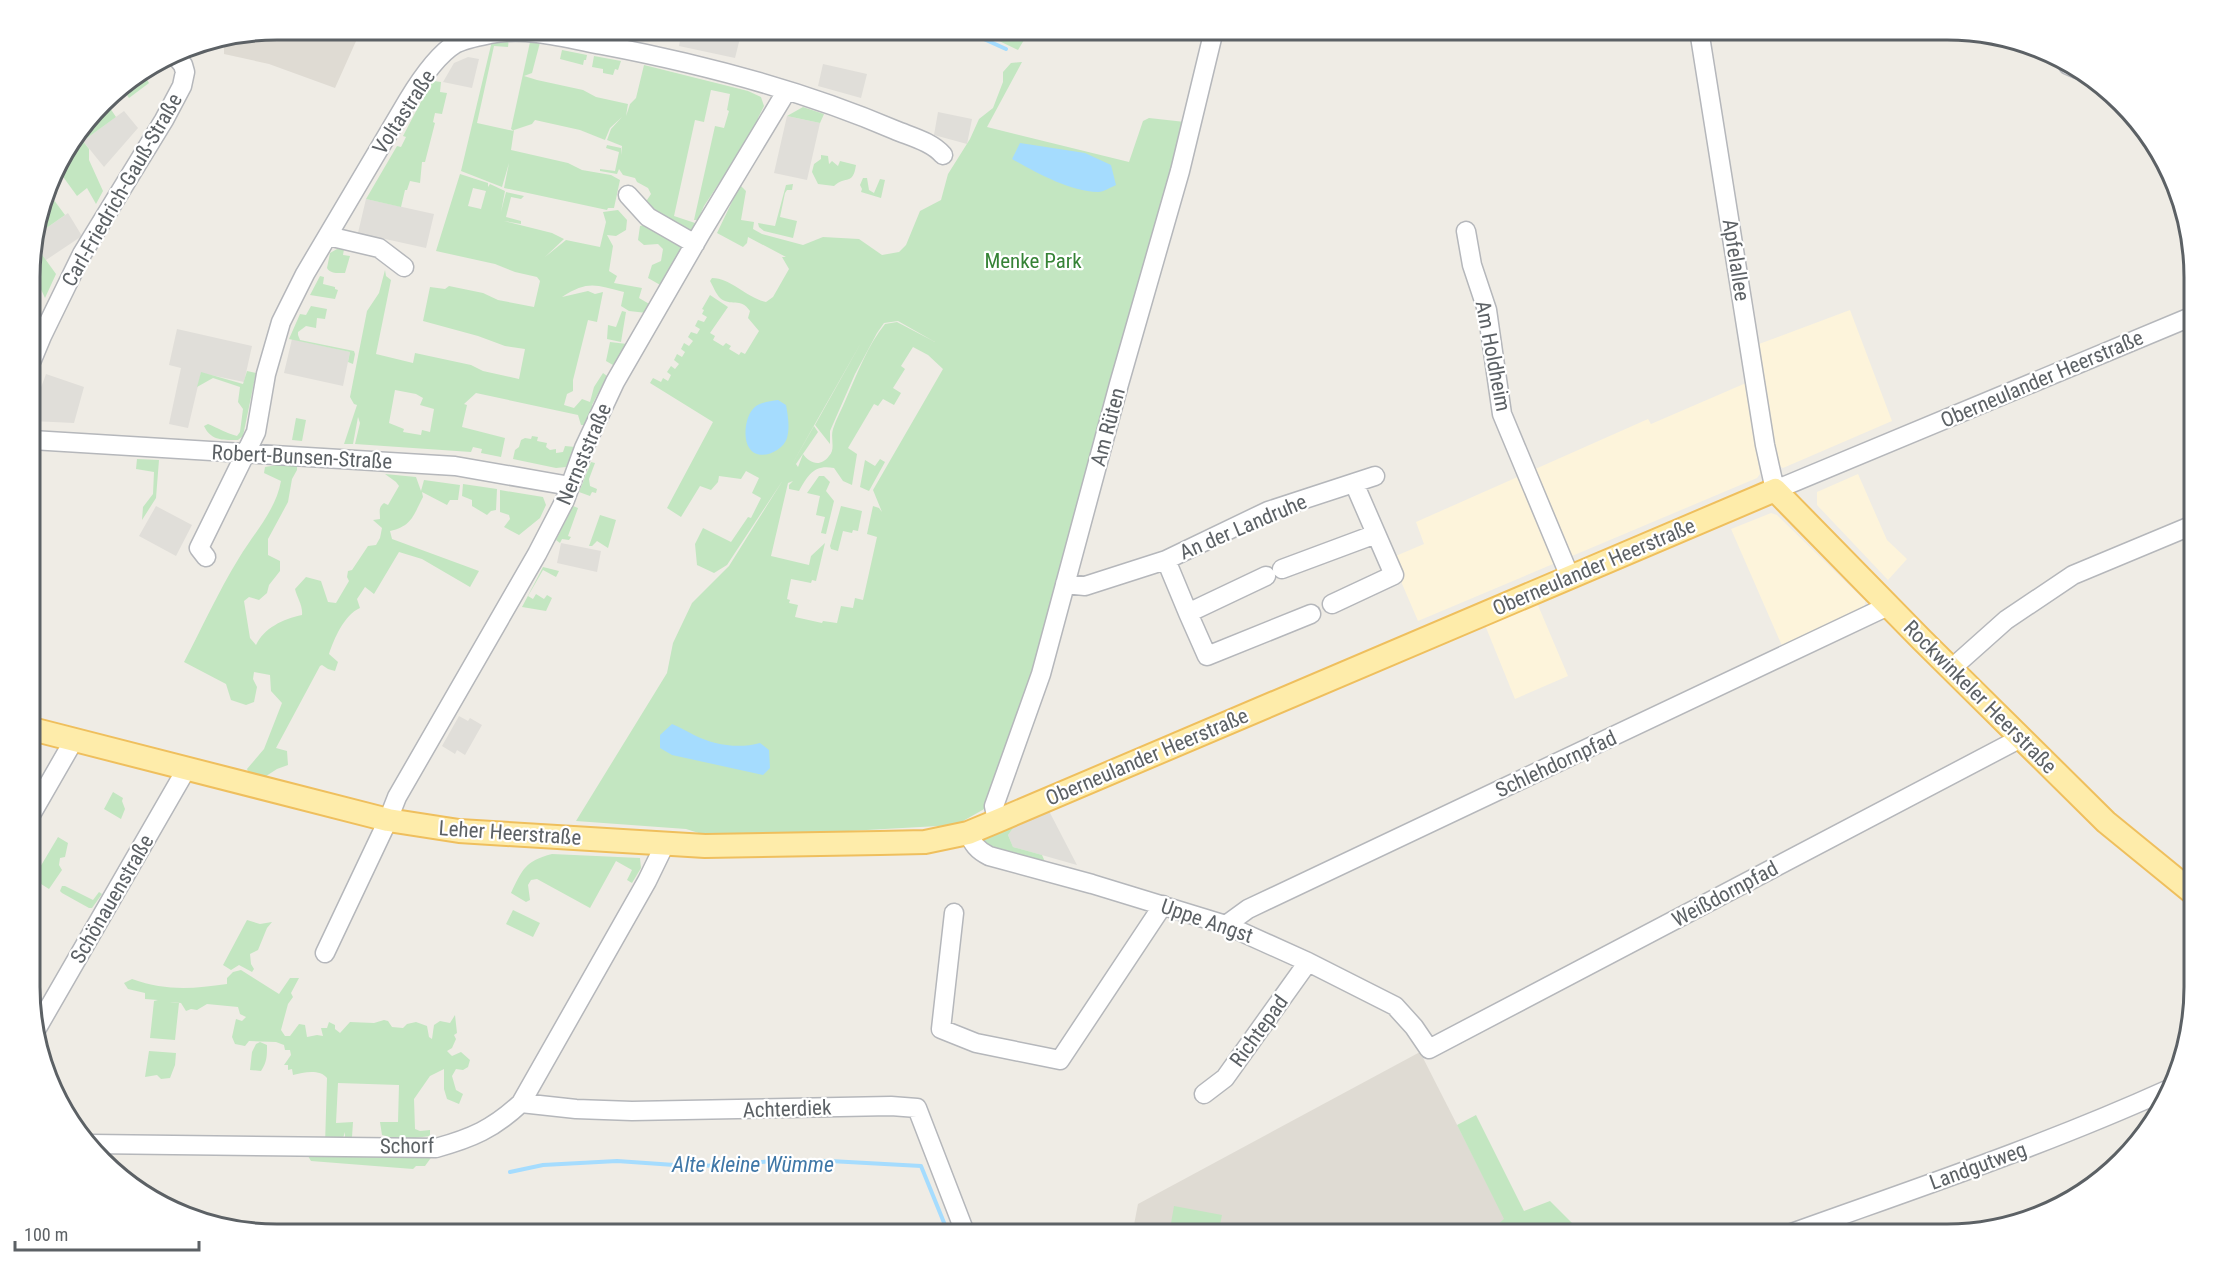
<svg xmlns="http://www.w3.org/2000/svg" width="2224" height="1265" font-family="'Roboto Condensed',sans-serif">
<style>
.commercial{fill:#fdf4db}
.industrial{fill:#e0ded9}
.education{fill:#dfdbd3}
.green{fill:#c3e6c1;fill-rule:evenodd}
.water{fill:#a5dcfe}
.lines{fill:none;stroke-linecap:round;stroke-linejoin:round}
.stream{stroke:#a5dcfe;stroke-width:4}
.minor-casing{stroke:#b5b7bb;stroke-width:21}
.major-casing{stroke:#efbf5d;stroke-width:26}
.minor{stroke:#fff;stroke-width:18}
.major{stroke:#feecaa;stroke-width:22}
.labels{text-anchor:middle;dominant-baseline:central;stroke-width:4.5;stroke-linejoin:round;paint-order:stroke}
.street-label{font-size:21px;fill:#5c6165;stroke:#fff}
.park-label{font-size:21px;fill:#368336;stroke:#fff}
.water-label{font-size:22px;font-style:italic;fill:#3f77a7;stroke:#fff}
.rim{fill:none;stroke:#5c6165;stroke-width:3}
</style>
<rect width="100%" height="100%" fill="#efece5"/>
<path class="commercial" d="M1850,310l42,111 -109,47 -5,-3 -19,-121z
M1746,383l14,91 -3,4 -339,143 -27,-63 33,-14 -8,-22 232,-103 3,5z
M1858,474l29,66 20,19 -19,21 -71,-75v-13z
M1771,513l6,2 88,86v11l-82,36 -52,-119z
M1537,603l31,73 -53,23 -30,-74z"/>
<path class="industrial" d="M682,30h60l-7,28 -56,-12z
M468,57l11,2 -7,29 -29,-6 11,-19z
M823,64l44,10 -6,24 -43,-12z
M124,111l14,17 -34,39 -21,-26z
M938,112l34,7 -5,25 -33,-9z
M787,116l33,7 -13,57 -33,-7z
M366,199l68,15 -8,34 -68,-15z
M68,213l14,23 -36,24 -13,-18 2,-6z
M177,329l75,17 -8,36 -43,-9 -13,55 -19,-4 12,-56 -12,-3z
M292,339l58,13 -7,34 -59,-13z
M46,374l38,13 -10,36 -42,-2 1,-12z
M156,506l36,19 -16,31 -37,-20z
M561,543l40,8 -4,21 -40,-9z
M459,716l9,5 2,-3 12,7 -17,30 -8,-5 -2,4 -13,-8z
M1049,811l28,54 -64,-18 -5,-12 6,-8z"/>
<path class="education" d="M277,30h84l-26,58 -66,-24 -45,-10v-9l-5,-3z
M1420,1052l85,167 -20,16h-353l6,-31z"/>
<path class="green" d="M976,30h54l-12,20z
M532,33l10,2 -10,38 -8,3 13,4 46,10 13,7 32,7 -2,12 4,-12 6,-6 8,-33 104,26 13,6 3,9 -6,12 3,2 -57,86 -6,14h-4l21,-94 9,2 5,-17 -2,-1 3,-16 -19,-4 -7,32 -9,-2 -21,96 24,8 -5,6h-7l-4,6 -37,-33 6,-9 -3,-6 -11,-6 -2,-4 -12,-3 -4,-6 -2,5 -17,-3v-2l15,2 4,-19 -13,-4 1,-3 14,3v7l1,-9 -15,-6 4,-11 11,-12 -12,11 -5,12 -25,-10 -45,-10 -3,4 -18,6 -3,20 57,13 14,7 29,5 9,5 -6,28h-6l-1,2 -103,-22 5,-25 -7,24 -41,-16 31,-130 17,-3 -1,9 -14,-1 -17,77 37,8 -3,-2z
M562,50l25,5 -1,5h-2l-1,5 -23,-6z
M594,56l27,5 -3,9 -3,-1 -2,6 -10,-2v-4l-11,-2z
M1022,62l-35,65 142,35 14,-41 6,-3 36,4 -144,533 -55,153 -30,17 -161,9 -90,1 -19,-6 -110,-8 91,-148 6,-30 19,-40 37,-37 54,-86 -56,85 -13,8 -17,-8 -2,-21 8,-16 28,14 17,-25 3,1 10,-20 -9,-5 7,-15 -13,-7 -5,8 -22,-3 -1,6 -7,8 -11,-4 -19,31 -14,-9 46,-86 -63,-39 3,-5 8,4 2,-4 5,3 3,-6 -4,-3 4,-6 4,3 4,-5 -5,-4 3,-6 5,3 3,-5 -4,-3 3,-6 5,3 4,-5 -5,-4 3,-5 6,2 3,-5 -5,-3 3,-6 6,2 3,-5 -5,-3 2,-4 -2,-1 8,-14 18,12 -18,26 5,3 -2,4 10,6 3,-3 5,3 -2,3 10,6 2,-3 4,2 14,-23 -11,-13 2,-7c-9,-14 -20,-4 -30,-13 -4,-4 -7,-12 -10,-17l2,-3c19,0 35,20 54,24l7,-5 16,-28 -7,-12h4l-38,-20 -1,6 -4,4 -26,-14 23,-48 6,6 -5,29 13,2 -1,7 9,5 41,11 20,-8 36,2 23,16 17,-3 7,-7 14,-34 21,-11 7,-26 22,-35 9,-20 14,-11 10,-26v-10l8,-9zM898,321l37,21 -38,-20 -12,2c-17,21 -28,50 -39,75 -4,10 -10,20 -13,30 -3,9 3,20 -4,27 -8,11 -19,8 -26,-2l-5,13 -2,-3 22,-32 -4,-6 -23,40 71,-125 -47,84 15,19v-13l25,-57 22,-41 7,-10zM913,347l15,8 15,14 -70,121 9,22 -3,-4 -6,-2 -6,28 10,3 -14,63 -8,-2 -2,10 -12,-2 -4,17 -14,-2 -1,2 -27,-6 3,-12 -9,-2 1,-3 -3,-1 4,-20 20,4 1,-3 4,1 9,-38 -14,13 -2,9 -38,-9 17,-73 5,-2 -4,4v4l10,2c9,-16 15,-27 35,-23l9,13 9,4 5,-31 -9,-6 26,-44 4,2 5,-7 11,6 7,-12 -8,-5 12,-19 -4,-3z
M143,73l6,10 -20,15 -8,-11z
M427,80l14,2 -1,10 7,1 -5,21 -7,-1 -2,9 2,1 -10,39h-3l-2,21 -10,-2 -3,9h-2l-4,17 -35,-8 31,-53 4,1 5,-10 -3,-1 21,-40z
M106,102l10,15 -33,24 6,8v11l14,31 -7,13 -9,-16 -10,8 -21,-29z
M803,107l21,7 -4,9 -33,-7z
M821,155l7,1 1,8 3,-3 6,5 2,-5 16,4c-3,21 -10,10 -22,21l-16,-2 -6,-12 2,-8 7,-5z
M460,174l28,9v4l2,-3 15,7 -4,21 5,-20 18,4 -3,3 -10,-2 -5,20 15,4v3l-17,-3 48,12 12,6 -19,18 21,-17 34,7 6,-25 -3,-10 15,-2 9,10 -1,10 -10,6 -9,-1 6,11 -4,25 8,5 -3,7 28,5 -3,10 12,7 -4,8 -18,-2 -8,-5 3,-14c-28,-7 -36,-12 -62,5l26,-6 7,3 8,-2 -6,30 -9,-2 -15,60v11l-6,3 -3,11 10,3 8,-9 8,3 4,-15 9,-14 4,3 -15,29 3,6 -6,14h-8l-3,-10 -102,-22 -12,11 3,1 -5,22 43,11 -4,19 -20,-4 1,-4 -9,-2 -2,5 -116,-8 5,-21 -2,-6 -5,27h-9l13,-39 -3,-1 -4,-7 17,-86 12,-18 6,-23 1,6 5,4 -15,74 37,9 2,-10 56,12 12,6 36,8 6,-30 -20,-3 -27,-10 -55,-15 7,-34 15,2 4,-3 34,7 15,7 36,7 6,-26 -3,-4 -22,-5 -20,-8 -59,-13zM473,188l13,3 -5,18 -13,-3zM395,390l21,4 7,4 -3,7 14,4 -4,23 -8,-2 -1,5 -18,-3 1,-3 -15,-6z
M863,178h4l2,12 5,3 6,-14 5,1 -4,18 -20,-6 1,-3 -2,-4z
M793,184l-1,6h-5l-2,3 -5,24 17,4 -4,17 -29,-7 -5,-4 -1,-4 17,3 11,-41z
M48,192l17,23 -30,21z
M654,222l34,29 -26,35 -14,-8 4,-13 9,-4 2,-12 -5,-5 -14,1 -6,-5 2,-14z
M33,242l23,32 -11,24 -6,-13 -7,5z
M337,249h7l-1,6 7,1 -5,17c-6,0 -15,1 -18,-5l3,-15z
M320,276l4,1 -1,7 12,3v2l3,1 -3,9 -25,-4z
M311,306l16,3 -2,10 -8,-1 -1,10 -10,-2 -8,6v3l2,5 54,11 1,3 -2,10 -5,-2 2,-10 -61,-13 11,-25 6,1z
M622,311l4,1 -5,30 -14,-3 1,-14 8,2z
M610,342l17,2 -14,21 -7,-4z
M247,371l9,2 -13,63 -5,4c-15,0 -27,1 -34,-14l4,-2c10,4 18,9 29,12l3,-4 3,-23 -5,-7 2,-15 -27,-9 -16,9 4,-15 42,12z
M296,418l10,2 -4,21 -10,-1z
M532,436l6,1 -1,4 10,2 -1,4 4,3 6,-1v4l7,-1 2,-6 10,1 -9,20 -10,1 -43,-9 2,-9 4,-3 2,-7 4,-2 6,1z
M137,459l22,1 -3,38 -14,22 1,-13 10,-13 1,-22 -18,-3z
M880,459l5,3 -16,29 -9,-4 5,-27 10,6z
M591,462l4,1 -6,16 1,7 7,3 -1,4 -4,-1 -2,4 -11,-4z
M277,465l20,1v4l-5,9 -4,23 -20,37v16l12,6v10l-11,14 -2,8 -8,7 -10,-3 -5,4 6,37 6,7c8,-17 27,-26 46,-30 1,-10 -5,-17 -7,-26l11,-12 15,4 7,21 8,1 13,-22 -2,-4 1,-6 4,-1 16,-24 8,-1 4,-7 2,-10 -9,-8 7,-1c0,-8 -2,-11 4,-16l4,2 11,-19 -3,-4 -11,-8 31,3 5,14 3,-11 36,5 -2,15h-8l-3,5 -25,-13 1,5c-10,19 -11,29 -33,34l2,8 87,32 -9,16 -48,-28 -23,-7 -25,42 -9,-7 -8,12 3,9c-16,7 -26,31 -31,46l9,8 -3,9 -7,-2 -6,-4 -2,1 -44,82 11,3 1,14 -11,4 -17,11 -9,-2 -4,-9 17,-20 18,-46 -11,-12 -1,-16 -16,-3 -1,7 4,8 -3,15 -8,3 -15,-5 -5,-16 -42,-22c18,-34 34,-70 55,-104 15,-25 37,-48 42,-77l-17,-8 1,-6z
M819,476h5l6,6 -4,9 8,10 -8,33 -5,-1 4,-16 -9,-2 4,-19 -13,-3z
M463,484l34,5 -1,21 -5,1 -4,4 -15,-9v-6l-10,-4z
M500,490l43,7 3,8 -6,13 -21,17 -15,-8 6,-8 -1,-4 -9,-3z
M573,506l5,2 -10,28 3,1 -2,3 -7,-1 -2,4 -4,-3z
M841,506l21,5 -4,20 -5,-1 -1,3 -9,-2 -5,20 -7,-2 -1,-3z
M600,515l16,5 -8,28 -11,-7 -5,5h-3z
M543,567l16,4 -3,6 -13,-7 -15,26 5,3 3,-5 8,5 3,-4 5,3 -6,13 -24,-4z
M113,792l10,6 -1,3 3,8 -4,10 -17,-10z
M1014,827l-6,8 5,12 29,8 4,9 -63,-17 -1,-4 3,-4z
M58,837l10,6 -3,14 -5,1 -1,7 3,5 -13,19 -16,-10z
M552,854l88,4 1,10 -9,15 -5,-3 5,-10 -16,-9 -26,47 -53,-29 -6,1 -3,5 2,15 -4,2 -15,-9c11,-23 14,-32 41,-39z
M62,886h3l28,14 6,-8 3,2 -10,14h-3l-27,-15 -2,-2z
M513,910l27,13 -7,14 -27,-13z
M247,920l13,4 12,-2 -5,6 -9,22 -8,4 1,10 3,5 -2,3 -13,-7 -8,5 -8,-5z
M241,970l38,24 11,-16h9l-8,15 2,4 -5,7 -7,26 4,6h5l9,-12 6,1 2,12 10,-2 6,1 -2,-8h6l2,-6 6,3v4l5,4 10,-11 24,1 10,-3 4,1 4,6 11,1 4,-4 9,-2 11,4 2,11 3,2 2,-14 6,-4 10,2 5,-8 2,18 -3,2 2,4 -4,9 -5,3 5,5 9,-4 9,8 -2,7 -5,3 -7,-1 -4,7 4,14 7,4 -4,10 -12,-5 -3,-10v-20l-14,7 -16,23 1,30 5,2 10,-1v6l-15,2 -11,6 -79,1 2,-67c-7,-9 -23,-6 -34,-3l-1,-6 -4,1v-5h-4l7,-10 -1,-5h-5l-1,-5 -8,-3 -27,-1 -4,5 -10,-2 -3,-7 4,-18 6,2 4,-4 -6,-3 -2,-7 -31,-3 -10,6 -6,-1 -5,2 -5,-8 -11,-1 9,1 -4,37 -25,-2 4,-37 4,-1 -13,-1v-6l-17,-4 -4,-6 8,-4c34,12 60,10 95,5v-6l6,-6zM338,1083l61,2 -1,37h-18l2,13 4,1 2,4 -45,-2 2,-6v5h7l1,-15 -17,1z
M260,1042l7,3c0,11 0,17 -6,26l-11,-1 2,-18 4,-8z
M149,1051l27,2 -1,12 -5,13 -9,1 -4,-4 -12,2z
M1476,1115l48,96 26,-10 34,34h-99l19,-16 -47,-94z
M308,1150l125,5 -8,11h-9l-3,3 -102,-8 -3,-5z
M1174,1206l48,9 -4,20h-49z"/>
<path class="water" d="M1020,143l65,10 26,12 5,20c-5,2 -12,7 -18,7 -29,-1 -61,-19 -86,-33z
M778,400l8,5c2,11 4,22 1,33 -4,13 -27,24 -37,11 -8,-10 -5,-35 6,-43 6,-4 15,-5 22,-6z
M672,724c8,3 14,7 22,11 20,10 44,14 66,8l9,7 1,18 -7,7 -91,-20 -12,-7v-13z"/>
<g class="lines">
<path class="stream" d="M964,30l42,19
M510,1172l33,-7 74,-4 72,5 48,-1 34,-4h59l91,5 28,69"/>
<g class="minor-casing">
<path id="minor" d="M1699,30l66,415 10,45 418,-174
M2067,62l1,3 9,4
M628,195l20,22 47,27
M1466,231l6,34 15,45 15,104 68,163
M328,236l51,12 25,19
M32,360l10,-24 40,-82 82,-134 18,-34 3,-14 -2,-7 -9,-11
M32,440l423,26 115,20
M206,557l-7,-9 57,-116 10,-58 15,-52 24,-48 103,-174c11,-18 29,-45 47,-56 9,-5 25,-8 35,-10 37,-7 76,4 112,11 100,19 200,45 293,85 17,7 37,12 48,25
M1166,560l22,53 78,-37
M1282,569l94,-35
M1065,584l20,2 81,-26 102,-49 107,-35
M1332,604l62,-29 -40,-92
M1188,613l19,43 104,-42
M1951,669l55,-49 67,-45 120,-50
M32,813l42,-73
M997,821l-3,-15 47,-132 78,-290 61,-213 34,-141
M968,833c5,11 9,17 21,23l103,28 134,41 82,37 87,44 19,21 15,22 592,-311
M954,913l-13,116 35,14 84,17 103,-155
M1226,925l22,-16 640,-303
M325,953l63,-133 9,-23 140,-243 28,-54 19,-52 31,-66 86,-149 85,-141
M36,1030l151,-262
M1204,1094l21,-16 83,-116
M521,1103l55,6 56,2 259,-5 26,2 49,127
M91,1144l345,4c36,-10 57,-19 85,-45l126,-222 18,-37
M1786,1235c128,-46 257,-89 381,-145"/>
</g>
<g class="major-casing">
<path id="major" d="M32,729l356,91 71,11 246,15 175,-3 45,-1 43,-9 29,-12 778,-331 147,150 184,182 87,71"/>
</g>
<use href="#minor" class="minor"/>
<use href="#major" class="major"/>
</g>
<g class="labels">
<g class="street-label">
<text transform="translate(404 112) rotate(-57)">Voltastraße</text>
<text transform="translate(122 190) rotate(-60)">Carl-Friedrich-Gauß-Straße</text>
<text transform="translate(1736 260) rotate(81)">Apfelallee</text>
<text transform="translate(1493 356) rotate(79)">Am Holdheim</text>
<text transform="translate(2042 379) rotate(-23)">Oberneulander Heerstraße</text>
<text transform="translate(1108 427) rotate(-75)">Am Rüten</text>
<text transform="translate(584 454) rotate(-67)">Nernststraße</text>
<text transform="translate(302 457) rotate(3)">Robert-Bunsen-Straße</text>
<text transform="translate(1243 527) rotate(-23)">An der Landruhe</text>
<text transform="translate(1594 567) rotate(-23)">Oberneulander Heerstraße</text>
<text transform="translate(1980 697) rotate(45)">Rockwinkeler Heerstraße</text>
<text transform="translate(1147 757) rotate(-23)">Oberneulander Heerstraße</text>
<text transform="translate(1556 764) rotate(-25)">Schlehdornpfad</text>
<text transform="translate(510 833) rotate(4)">Leher Heerstraße</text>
<text transform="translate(1725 894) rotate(-28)">Weißdornpfad</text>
<text transform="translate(112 899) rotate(-60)">Schönauenstraße</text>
<text transform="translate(1207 921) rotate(19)">Uppe Angst</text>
<text transform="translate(1259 1031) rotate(-54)">Richtepad</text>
<text transform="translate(787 1109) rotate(-2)">Achterdiek</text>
<text transform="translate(407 1146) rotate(-1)">Schorf</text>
<text transform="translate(1978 1166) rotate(-20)">Landgutweg</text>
</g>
<g class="park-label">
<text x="1033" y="261">Menke Park</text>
</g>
<g class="water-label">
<text x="753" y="1164">Alte kleine Wümme</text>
</g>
</g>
<path d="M0 0H2224V1265H0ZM277 40H1947A237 237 0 0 1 2184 277V987A237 237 0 0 1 1947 1224H277A237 237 0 0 1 40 987V277A237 237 0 0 1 277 40Z" fill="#fff" fill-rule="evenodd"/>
<path class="rim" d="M277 40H1947A237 237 0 0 1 2184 277V987A237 237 0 0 1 1947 1224H277A237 237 0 0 1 40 987V277A237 237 0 0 1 277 40Z"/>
<path d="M15 1241v9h184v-9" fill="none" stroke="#5c6165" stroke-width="3"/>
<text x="24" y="1241" font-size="18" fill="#5c6165" stroke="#ffffff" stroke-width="4.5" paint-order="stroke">100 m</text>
</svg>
